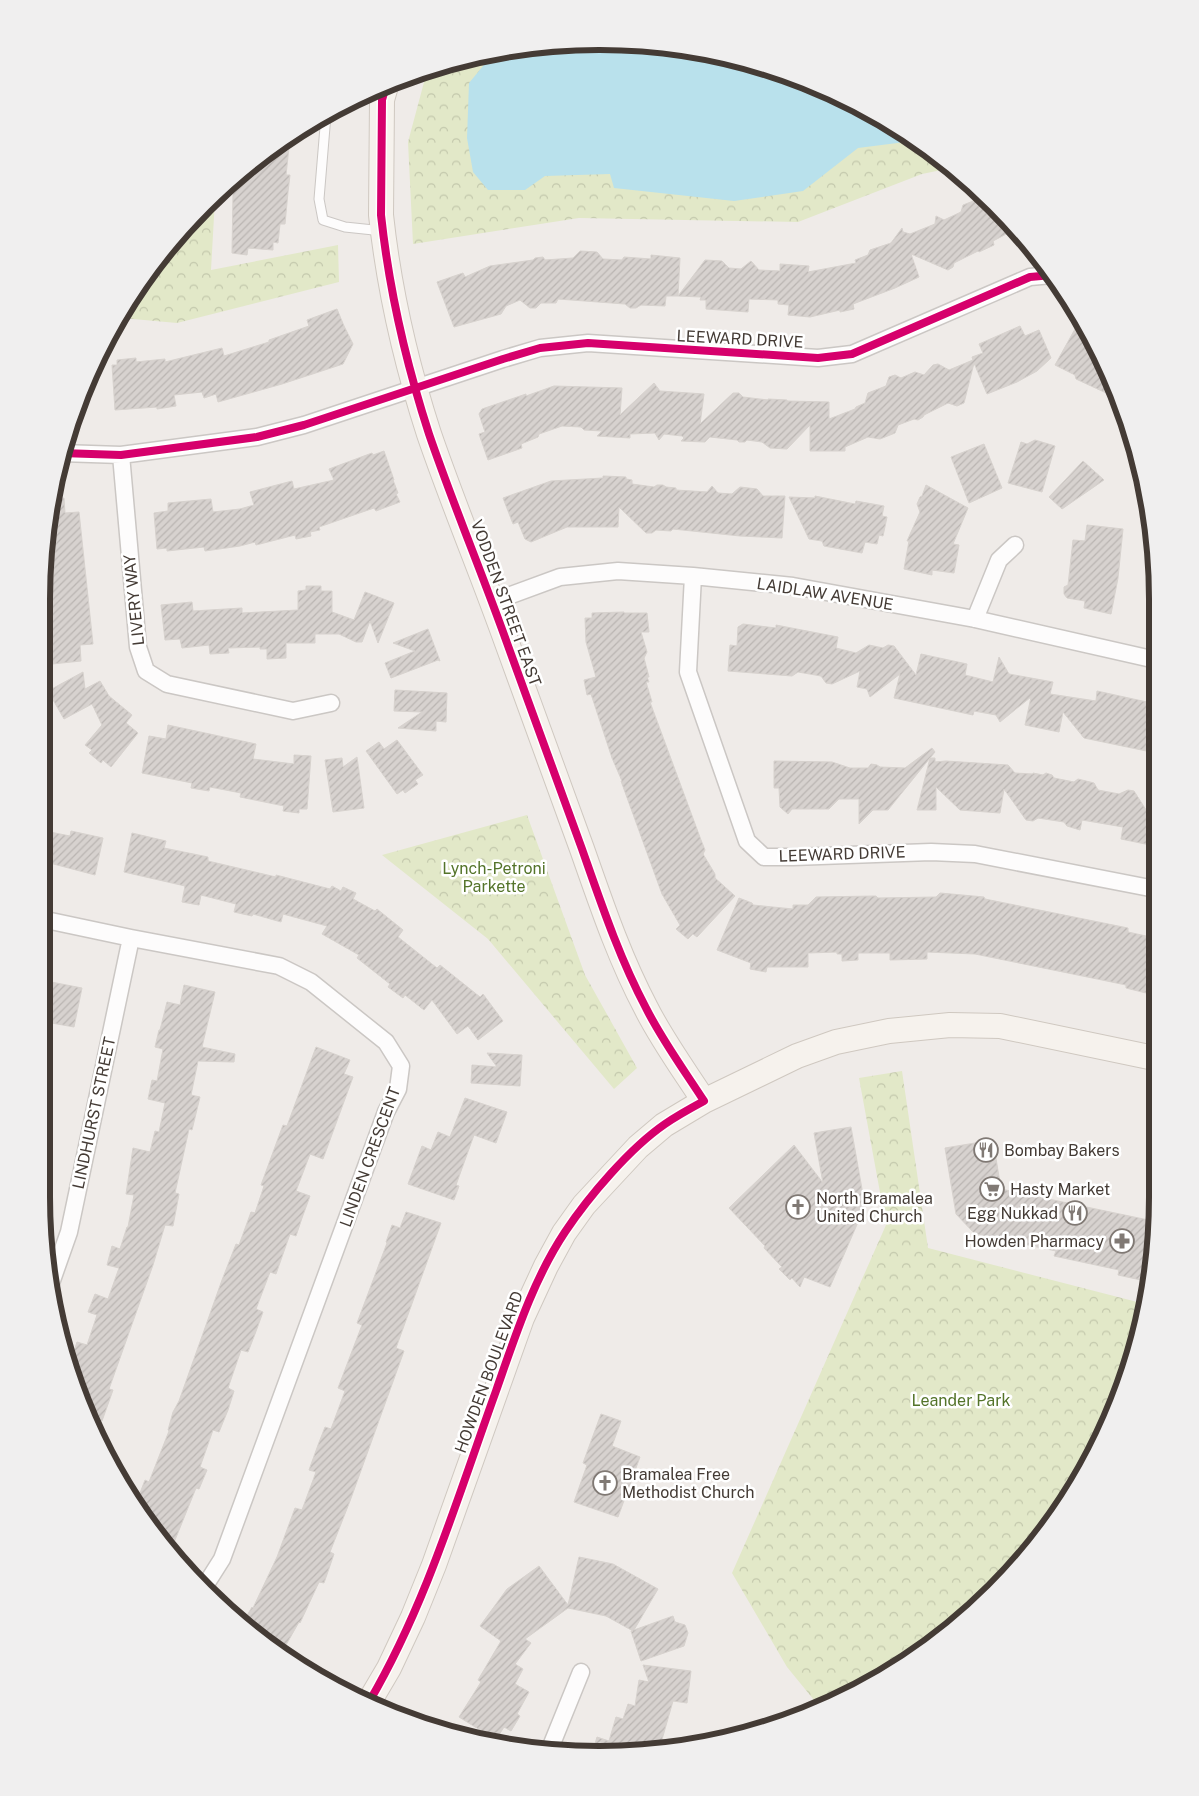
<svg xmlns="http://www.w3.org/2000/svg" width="1199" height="1796" font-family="'Public Sans',sans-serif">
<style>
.forest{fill:url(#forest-crowns)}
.pitch{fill:#e2e8c8}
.water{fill:#b9e1ec}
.building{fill:url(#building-hatch);stroke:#d7d2ce}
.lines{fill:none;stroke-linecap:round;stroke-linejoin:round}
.lane-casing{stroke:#cbc7c4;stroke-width:11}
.street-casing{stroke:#cbc7c4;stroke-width:19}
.secondary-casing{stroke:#cfc8c0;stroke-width:26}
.lane{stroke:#fdfcfc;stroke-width:9}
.street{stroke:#fdfcfc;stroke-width:16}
.secondary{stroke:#f6f2ed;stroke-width:24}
.cycleway-casing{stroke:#fff;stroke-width:11}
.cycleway{stroke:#d6006c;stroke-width:8}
.labels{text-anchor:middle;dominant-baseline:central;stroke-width:5;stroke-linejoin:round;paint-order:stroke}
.street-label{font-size:16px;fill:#443b35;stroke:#fff}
.park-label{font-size:16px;fill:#54742a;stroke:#fff}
.poi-label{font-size:16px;fill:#443b35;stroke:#fff;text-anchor:start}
.rim{fill:none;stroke:#443b35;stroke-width:6}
</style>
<defs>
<pattern id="forest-crowns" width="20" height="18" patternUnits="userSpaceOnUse" patternTransform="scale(1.25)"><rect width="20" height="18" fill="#e2e8c8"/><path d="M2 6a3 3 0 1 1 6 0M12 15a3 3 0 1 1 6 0" fill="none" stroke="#c3c8ac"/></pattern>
<pattern id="building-hatch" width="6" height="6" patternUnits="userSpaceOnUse" patternTransform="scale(1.25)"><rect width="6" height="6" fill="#d7d2cf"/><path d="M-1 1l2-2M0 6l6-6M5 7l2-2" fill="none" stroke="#bab5b2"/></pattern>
</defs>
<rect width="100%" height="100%" fill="#efebe8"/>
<path class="forest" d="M563,42l110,4 106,25 100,45 72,52 -29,6 -124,48 -219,-4 -166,26 -5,-102 19,-71 28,-11z
M215,199l-4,71 127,-25 1,37 -162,41 -55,-5 58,-87z
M527,815l58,160 52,93 -23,21 -126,-150 -106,-84z
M902,1071l26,177 217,56 -17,72 -28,67 -81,122 -52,51 -88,64 -61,25 -31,-38 -55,-94 154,-348 -27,-147z"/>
<path class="pitch" d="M931,1643l-26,18 -1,-15z"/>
<path class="water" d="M563,42l110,4 106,25 100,45 34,25 -55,7 -55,43 -69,10 -120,-13 -4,-14 -65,2 -20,14h-37l-15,-18 -6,-34 2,-55 24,-29z"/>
<path class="building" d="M290,138l-4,37h4l-2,17 -3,32h-5l-2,19 -5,-1v8l-25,-2 -1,7 -15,-2 1,-59 -12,-1 39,-37z
M984,197l30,33 -21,11 1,4 -15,7 -1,-1 -24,12 -1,4 -5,3 -37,-16 8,23 -24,11 -42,16 1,5 -14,3v-2l-30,7 -22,-2 1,-10 -11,-1v-4l-29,-1 -1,13 -42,-3v-9h-6l1,-3 -23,-1 27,-36 17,1 7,7 12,1 10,-8 8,9 21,1v-7l29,2 -1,6 48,-9 -1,-3 13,-5 2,-5 21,-7 11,-15 1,4 7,2 25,-10 1,-8 8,4 17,-8 2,-7z
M580,251l17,1 6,7 19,1 2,-3 27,2v-4l29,3 -2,38h-12l-1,10 -24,-1 -5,3h-6l-5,-4 -67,-5 -2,4h-15l-5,5h-6l-10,-8 -14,6 -5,8 -47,13 -17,-45 26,-9 2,4 25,-11 43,-6 2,-2 8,-1 2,3 28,-2z
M337,309l7,17 9,18 -10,20 -61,20 -64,18 -2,-8 -12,4 -2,-6 -28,3 2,11 -19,3v-2l-42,3 -3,-45h5v-5l19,-2v4l29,-3v3l57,-14 2,8 45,-14v-2l40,-14 -2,-6z
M1020,326l5,10 14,-6 12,28 -14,13 -20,11 -30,12 -13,-31 -10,40 -7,3 -9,-3 -24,12 -1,2 -5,3 -4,-1 -16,6 -3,8 -15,6 -12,-2 -23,10v4h-35v-26l-23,24 -17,-1 -8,-6 -15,-2 -2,2h-6l-2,-2 -27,-3 -5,5 -24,-1 3,-3 -2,-2 -18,-2 -5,6 -4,-7 -25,1v4l-33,-2 5,-5 -18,-1 -3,-3 -19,-1 -23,8 -1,3 -17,7 1,4 -34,12 -9,-26 6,-2 -6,-18 3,-5 44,-15v2l28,-10 68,2 -2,27 34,-32 6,8 44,3 -4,30 33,-31h6l4,4 25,3v-1l19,1v1l42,1v17l26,-10 1,-2 9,-4 3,-10 18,-7 3,-9 6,-2 6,3 14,-6 9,3 9,-10 5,-1 11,6 24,-10 -1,-3 11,-4 -4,-9z
M1075,329l17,10 8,14 17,45 -41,-19 -1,-4 -20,-10z
M1035,440l20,6 -13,46 -34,-9 13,-41 6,2z
M984,444l18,44 -33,15 -18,-46z
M384,451l10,29h-1l5,13 -2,1 4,8 -24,9 -2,-3 -55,19 1,3 -10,2 1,4 -15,3 -1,-4 -39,10 -1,-3 -15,4 -35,5 -1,-4 -37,4v-3l-10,1 -3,-36 14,-2v-8l43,-4 2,13 27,-3 14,-4 -4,-13 42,-11 2,8 40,-9 -5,-11 43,-16 1,2z
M1083,461l21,19 -42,29 -13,-12z
M603,476l23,1v2l6,1v4l22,3 3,-2h6l3,2 10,1v2l31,2 5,-6 6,7 14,1 8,-7 17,2 6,7h22l-3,42 -42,-2 -67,-7 -2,2 -15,-1 -4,3h-6l-27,-26 -1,20h-51l-36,15 -6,-3 -7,-17 -5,2 -10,-26 48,-17 52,-3z
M926,485l42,23 -15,36 6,1 -5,28 -22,-3v5l-28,-6 5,-28h-2l13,-29 -3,-8 3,-7 2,-1z
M815,496l40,8 1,-3 28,5 -2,10 5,1 -4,19 -4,-1 -2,9 -12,-2 -3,11 -38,-7 -2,-5 -13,-2 -20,-42 26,1z
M64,498l1,15 14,-1 14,132 -13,1 1,16 -29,3 -1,-10 -5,1v-129l6,-27z
M1087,525l36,4 -5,49 -7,36 -27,-6 1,-7 -18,-3 -3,-4v-7l4,-2 5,-45 12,1z
M306,586h15v5h11v21l22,8 11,-28 29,11 -16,40 -8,-22 -8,21h-6l-17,-8h-24v9h-29v15l-19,1v-10h-7v-2l-32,1 1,5 -19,1 -1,-9 -27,3 -2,-9 -15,1 -4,-35 31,-3 1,9 49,-3v5l56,-3v-19l8,-1z
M624,612v1h23l2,19h-8l6,20 -3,6 5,19h-2l2,5h-3l6,20h-2l51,138 4,10 -2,4 12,20v4l20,18 -38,41 -4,-3 -5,5 -12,-10 4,-4 -18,-31 -41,-113h1l-10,-23 -21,-64 -4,1 -3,-15 12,-3 -10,-35 -1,-24h7v-5z
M743,624l33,4v-3l62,12 -2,11 20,5 13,-8 14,3 5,-3 6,1 22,29 5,-21 46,10 -2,11 28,7 6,-25 10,17 44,8 -3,12 46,7 1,-10 59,13v49l-72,-15 -21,-26 -4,20 -34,-7 6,-28 -31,25 -4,-7 -22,-4 -1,4 -79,-17 6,-24 -30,23 -3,-8 -10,-2 3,-16 -28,13 -6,-1 -5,-7 -23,-4 -6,4 -64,-5 2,-26 7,1 1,-19z
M428,629l12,32 -2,-1 -47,18 -6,-15 30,-12 -22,-8z
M83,672l2,17 15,-8 9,15 23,19 -6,8 12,10 -27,34 -8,-7 -2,3 -12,-10 3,-3 -7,-5 17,-20 -10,-21 -28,15 -16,-28z
M395,690l52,3 -1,29 -10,-1v10l-38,-3 24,-16 -28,-1z
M168,725l88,19 -3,15 41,5v-9l17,1 -4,53h-8v4l-16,-2 1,-5 -44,-9 1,-4 -31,-6 -1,4 -18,-3 1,-5 -50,-10 7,-37 17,3z
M397,740l26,35 -8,5 3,4 -13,9 -2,-3 -6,4 -31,-43 13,-9 5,7z
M932,748l3,4 -5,6h5v4l11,-1 62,4 7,8 18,1v-1l10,2 3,-2 6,2 2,3 20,4 4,-3 16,4 4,7 21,4 9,-4 6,1 21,33v22l-34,-7 2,-12 -41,-7 -2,10 -13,-4 -3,-4 -26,-4 -5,3 -7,-1 -22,-31 -4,24 -40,-3 -24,-23v23h-19l13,-52 -42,52h-15l-14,14v-25h-20l-10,10h-37l-4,5 -8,-7 -1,-19h-5v-27l58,1 18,6h18l3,-4 6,1 3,2 25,1z
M357,757l7,51 -31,4 -8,-52 17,-2 1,9z
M71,831l32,7 -8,37 -49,-13v-9l4,-21 20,4z
M132,833l34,8 -2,7 44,9v4l68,16v-2l54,14 2,-3 9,5 2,-4 13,6 -3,6 22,12 2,-2 26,21 -5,7 39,31 3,-3 40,32 3,-3 20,27 -25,19 -10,-14 -11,8 -25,-34 -8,10 -19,-15 -2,3 -15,-11 2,-3 -33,-26 2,-3 -37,-21 5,-8 -44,-12 -2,8 -28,-8 -1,2 -18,-4 2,-8 -35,-9 -2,10 -17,-3 3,-16 -61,-14z
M940,893l44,4 1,2 143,29v4l27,6 -1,57 -28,-7v-3l-24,-5 -127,-26 -48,-2v7l-37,1v-7h-32v7l-16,1v-7h-5v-2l-29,1v14h-41l-1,5 -16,-3 1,-6 -34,-13 22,-52 13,5 1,2 40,4v-4h15l8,-8 60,-1 2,2 58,-1z
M46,981l36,7 -8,39 -28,-5z
M184,985l31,7 -13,55 33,7 -1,8 -36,-1 -7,34 9,2 -8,33 -3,-1 -14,64 4,1 -6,32 -8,-1 -12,40 -44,124 4,1 -11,31 -11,-4 -20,-41 -2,-10 8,-24 10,3 10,-30 -9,-3 7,-18 13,5 11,-31 -12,-3 5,-19 8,3 7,-22h1l6,-32 -8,-1 7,-46 17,4 5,-21 4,1 6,-29 -17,-4 4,-19 5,1 6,-32 -8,-2 4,-17h1l7,-28 13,3z
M316,1047l34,13 -6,14 9,3 -30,82 -13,-5 -14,37 14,5 -8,22 -6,18 -6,-2 -14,40 -6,-2 -14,37 7,3 -8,22 -7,18 -7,-2 -13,38 6,3 -6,19 -9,22 -6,-2 -13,37 7,3 -8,19 -3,-1 -25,62 -22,-27 4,-10 -18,-7 10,-26 4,2 20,-51 -1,-1 5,-18 6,-11 43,-121 14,-36 3,1 12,-33 4,1 9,-27 -3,-1 22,-60 4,1z
M487,1053l35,2 -2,31 -49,-3 1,-18 25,2z
M465,1098l42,14 -11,31 -22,-8 -18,50 3,1 -5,14 -46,-16 14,-38 9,4 7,-18 12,5z
M851,1127l14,79 -35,81 -26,-10 -4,10 -8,-9 -2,2 -11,-11 3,-2 -18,-19 1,-2 -36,-38 65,-63 29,38 -9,-50z
M993,1140l8,49 152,32v49l-3,12 -32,-7 1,-5 -65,-14 2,-5 -81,-17 -19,-20 -11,-66z
M406,1212l35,11 -45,125 8,3 -54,150 -20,51 4,2 -10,29 -5,-1 -19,41 -1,-1 -17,30 -23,-13 -17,-15 10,-17 1,1 24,-51 18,-49 7,2 14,-38 -7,-2 9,-25 7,-18 6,2 14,-38 -7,-3 24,-63 -5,-2 30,-80 -1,-1 6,-17 8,3z
M601,1414l20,7 -9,25 28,11 -22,60 -44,-15 13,-37 -4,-2z
M579,1557l34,7 45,25 -24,41 39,-14 2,6 10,3 3,8 -4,13 -43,15 -10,-30h2l-27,-15 -38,-8 -43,31 6,4 -16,21 8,5 -8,15 14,8 -12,22 3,2 -9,15 -7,-4 -7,11 -3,-2 -1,2 -34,-21 22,-35 -3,-2 23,-39 -21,-15 27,-37 32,-23 29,39z
M643,1665l48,6 -4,32 -14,-2 -14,49 -23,4h-44l5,-17 12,4 7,-24 7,2 5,-15 7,2 4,-26 10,2z"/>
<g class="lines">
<g class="lane-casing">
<path id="lane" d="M326,115l-7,84 4,21 22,7 38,4"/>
</g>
<g class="street-casing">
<path id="street" d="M61,453l60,2 136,-18 47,-12 199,-66 37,-11 48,-5 230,15 34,-4 178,-77 22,-2
M121,455l17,192 8,24 21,13 126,27 38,-8
M693,576l-5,96 59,169 17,16h29l138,-5 44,2 180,35
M492,602l68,-25 58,-6 75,5 100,10 182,33 181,41
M975,619l24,-59 16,-15
M46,920l85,18 148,28 32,16 75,60 15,24 -3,23 -12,23 -164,447 -19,30
M50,1286l19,-54 62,-294
M549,1751l32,-79"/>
</g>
<g class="secondary-casing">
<path id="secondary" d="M386,86l-4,14 -1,115c8,74 25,148 48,219 24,70 53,139 78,209 25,69 50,138 75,206 19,54 37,108 64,159 16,32 38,62 58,93
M369,1702l20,-34 24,-51 21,-52 88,-247 24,-52 18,-33 20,-28 54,-58 26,-22 40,-24 93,-45 39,-14 53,-11 61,-6 50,1 154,32"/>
</g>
<use href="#lane" class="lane"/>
<use href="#street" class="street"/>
<use href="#secondary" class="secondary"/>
<g class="cycleway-casing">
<path id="cycleway" d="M61,453l60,2 136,-18 47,-12 199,-66 37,-11 48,-5 230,15 34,-4 178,-77 22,-2
M369,1702c57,-97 89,-206 127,-311 19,-54 37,-111 69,-159 24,-36 65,-84 100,-108 13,-9 26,-16 39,-23 -20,-31 -42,-61 -58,-93 -27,-51 -45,-105 -64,-159 -25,-68 -50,-137 -75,-206 -25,-70 -54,-139 -78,-209 -23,-71 -40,-145 -48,-219l1,-115 4,-14"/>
</g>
<use href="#cycleway" class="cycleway"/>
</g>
<defs>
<g id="restaurant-ring" transform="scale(1.25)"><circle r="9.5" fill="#fff" stroke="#807974" stroke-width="1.5"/><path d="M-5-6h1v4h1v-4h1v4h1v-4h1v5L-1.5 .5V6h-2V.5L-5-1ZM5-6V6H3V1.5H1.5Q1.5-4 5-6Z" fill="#807974"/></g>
<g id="supermarket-ring" transform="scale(1.25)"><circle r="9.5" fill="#fff" stroke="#807974" stroke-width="1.5"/><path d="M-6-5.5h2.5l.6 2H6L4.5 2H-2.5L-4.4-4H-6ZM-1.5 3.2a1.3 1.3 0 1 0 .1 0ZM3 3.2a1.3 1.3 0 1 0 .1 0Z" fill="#807974"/></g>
<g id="church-ring" transform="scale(1.25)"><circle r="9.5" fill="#fff" stroke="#807974" stroke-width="1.5"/><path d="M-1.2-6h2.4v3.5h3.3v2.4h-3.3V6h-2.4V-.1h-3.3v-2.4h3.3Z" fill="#807974"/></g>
<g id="pharmacy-ring" transform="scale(1.25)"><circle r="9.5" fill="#fff" stroke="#807974" stroke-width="1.5"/><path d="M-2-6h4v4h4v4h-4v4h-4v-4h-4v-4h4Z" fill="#807974"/></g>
</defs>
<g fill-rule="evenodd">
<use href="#restaurant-ring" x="986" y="1150"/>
<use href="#supermarket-ring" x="992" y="1189"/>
<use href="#church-ring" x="798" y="1207"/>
<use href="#restaurant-ring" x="1075" y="1213"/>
<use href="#pharmacy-ring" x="1122" y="1241"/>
<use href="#church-ring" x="605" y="1483"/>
</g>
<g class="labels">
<g class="street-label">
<text transform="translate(740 339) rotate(3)">LEEWARD DRIVE</text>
<text transform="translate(825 594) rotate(9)">LAIDLAW AVENUE</text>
<text transform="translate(134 600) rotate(-96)">LIVERY WAY</text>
<text transform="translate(506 603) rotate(70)">VODDEN STREET EAST</text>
<text transform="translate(842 854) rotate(-2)">LEEWARD DRIVE</text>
<text transform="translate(94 1113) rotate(-78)">LINDHURST STREET</text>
<text transform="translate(370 1157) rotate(-70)">LINDEN CRESCENT</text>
<text transform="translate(489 1372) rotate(-70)">HOWDEN BOULEVARD</text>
</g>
<g class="park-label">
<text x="494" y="868">Lynch-Petroni<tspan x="494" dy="18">Parkette</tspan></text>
<text x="961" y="1400">Leander Park</text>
</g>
<g class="poi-label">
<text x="1004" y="1150">Bombay Bakers</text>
<text x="1010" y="1189">Hasty Market</text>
<text x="816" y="1198">North Bramalea<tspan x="816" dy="18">United Church</tspan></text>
<text x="1058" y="1213" text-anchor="end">Egg Nukkad</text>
<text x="1104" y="1241" text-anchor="end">Howden Pharmacy</text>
<text x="622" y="1474">Bramalea Free<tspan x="622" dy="18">Methodist Church</tspan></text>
</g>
</g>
<path d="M0 0H1199V1796H0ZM599 50H600A549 549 0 0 1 1149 599V1197A549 549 0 0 1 600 1746H599A549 549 0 0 1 50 1197V599A549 549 0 0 1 599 50Z" fill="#f0efef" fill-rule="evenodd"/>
<path class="rim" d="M599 50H600A549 549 0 0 1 1149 599V1197A549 549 0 0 1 600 1746H599A549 549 0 0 1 50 1197V599A549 549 0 0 1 599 50Z"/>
</svg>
